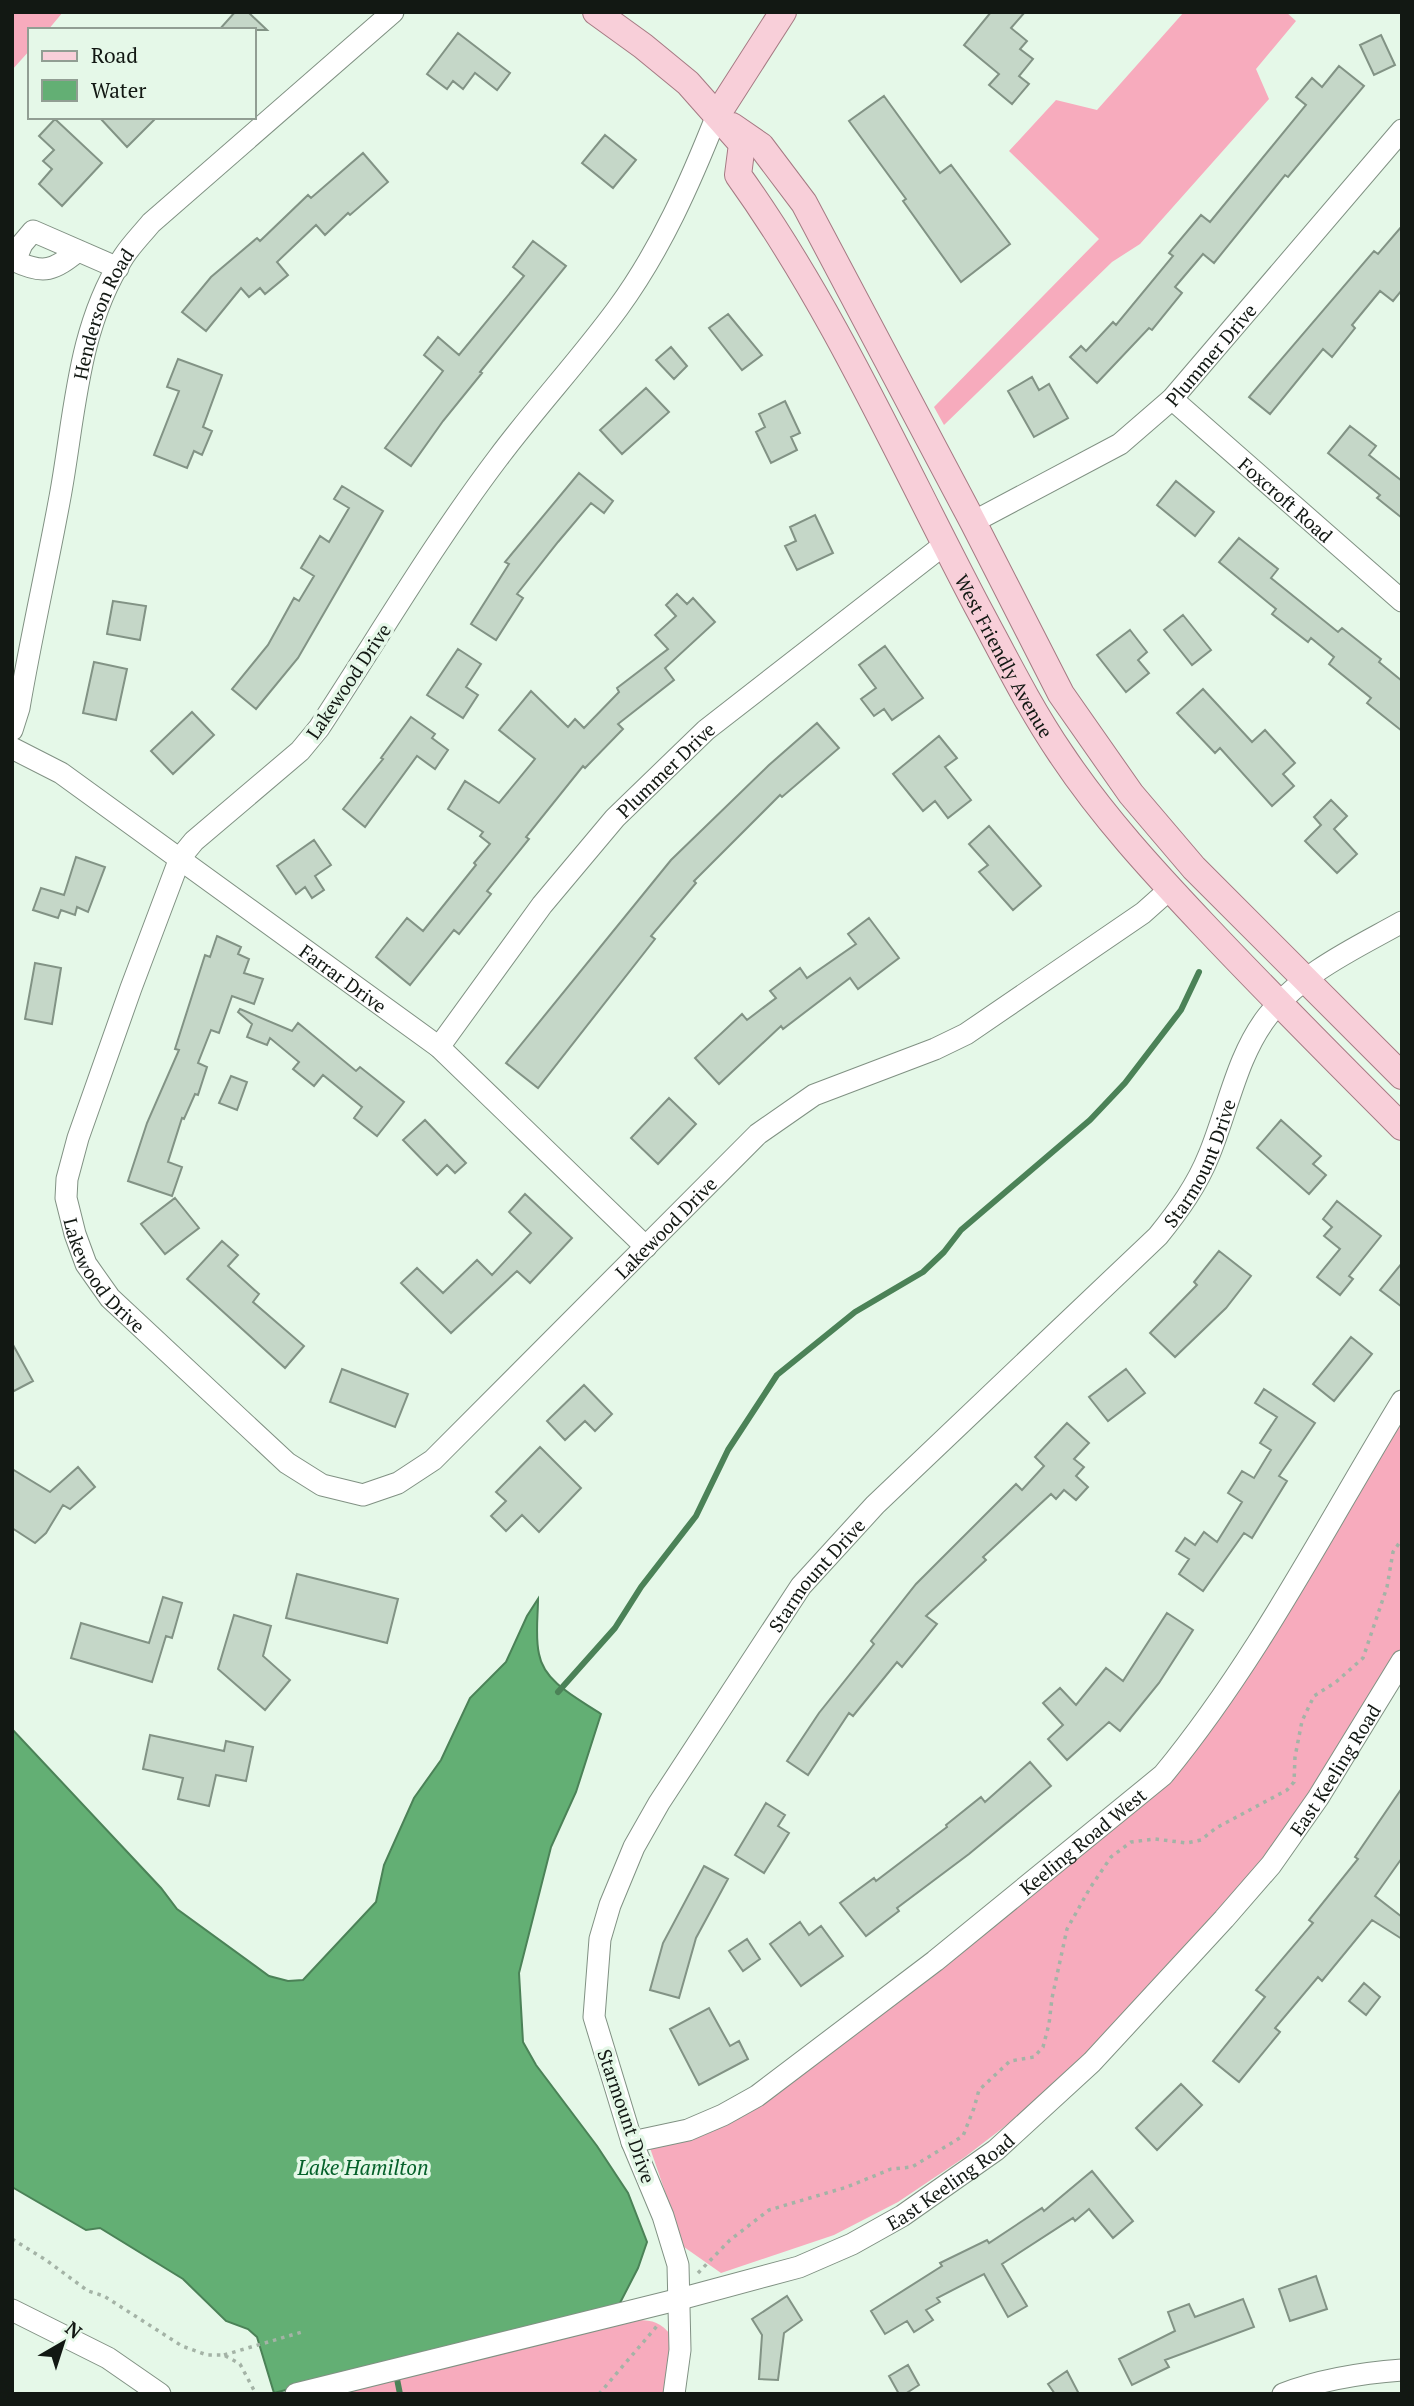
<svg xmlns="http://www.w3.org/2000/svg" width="1414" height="2406" font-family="'PT Serif',serif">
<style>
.forest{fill:#f7abbd}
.water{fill:#63af74;stroke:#4b8257;stroke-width:2}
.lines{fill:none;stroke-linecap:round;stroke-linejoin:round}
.stream{stroke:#4b8257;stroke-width:6}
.building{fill:#c5d7c8;stroke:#829385;stroke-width:2}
.minor-casing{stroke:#809183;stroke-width:23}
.major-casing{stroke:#a57a83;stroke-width:28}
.path{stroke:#a4b3a6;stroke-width:3.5;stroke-dasharray:3.5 5;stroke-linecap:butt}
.minor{stroke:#fff;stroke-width:21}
.major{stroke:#f8cfd9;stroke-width:26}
.labels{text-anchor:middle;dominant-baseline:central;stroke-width:7;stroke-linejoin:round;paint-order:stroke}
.street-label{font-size:19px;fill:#121813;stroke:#e5f8e8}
.water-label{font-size:21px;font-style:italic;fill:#05612a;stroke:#e5f8e8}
</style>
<rect width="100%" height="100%" fill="#e5f8e8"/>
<path class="forest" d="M12,12h51l-15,18h-18v20l-18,20z
M1184,12h102l10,9 -40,48 13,30 -129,145 -28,18 -168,163 -10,-18 165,-168 -90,-88 47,-51 41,10z
M1402,1415v233l-93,149 -45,63 -176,191 -75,69 -48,37 -67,45 -64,33 -113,38 -37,-26 -35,-102 37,-8 487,-361z
M638,2320c15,0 23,3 33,15l-2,59h-335z"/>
<path class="water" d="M538,1599c0,17 -3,38 1,55 5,29 40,45 62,60l-25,78 -25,55 -32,126 4,69 13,23 61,81 31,47 19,49 -9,26 -19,37 -345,88 -17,-56 -9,-8 -22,-8 -43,-42 -83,-51 -14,2 -74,-43v-458l149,159 16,21 92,67 19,5 15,-1 73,-78 8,-37 30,-67 27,-38 29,-62 36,-36 21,-46z"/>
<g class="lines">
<path class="stream" d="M558,1692l57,-64 26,-41 55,-71 32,-66 49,-75 78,-63 68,-40 21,-20 17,-22 129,-110 35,-37 56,-73 18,-38
M397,2379l3,15"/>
</g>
<path class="building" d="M235,12h13l19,18h-48z
M991,12h34l-14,16 16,13 -7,8 13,10 -14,17 10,8 -17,20 -23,-19 10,-11 -35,-29z
M458,33l52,40 -13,17 -22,-17 -12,16 -10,-8 -6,8 -20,-15z
M1381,35l14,30 -21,10 -14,-30z
M1339,66l25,20 -76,91 -3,-2 -71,88 -11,-9 -28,33 7,6 -30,37 -3,-2 -52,55 -27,-26 11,-11 5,5 27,-29 3,3 57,-69 -4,-3 32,-38 9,7 96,-117 -10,-8 16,-19 10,9z
M884,96l56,77 11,-8 59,79 -49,38 -58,-81 3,-2 -57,-78z
M99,117h58l-30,30z
M55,119l47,44 -40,43 -23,-22 13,-15 -9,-8 11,-11 -15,-14z
M605,135l31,25 -23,28 -31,-25z
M363,153l25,29 -38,33 -2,-2 -23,22 -9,-10 -39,37 11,13 -23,19 -5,-6 -11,9 -8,-9 -35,43 -24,-19 29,-35 46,-39 3,3 48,-46 3,3z
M1402,226v64l-9,11 -13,-10 -28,34 3,3 -23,29 -9,-8 -53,65 -21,-17 125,-146 4,3z
M533,241l33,25 -86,106 2,1 -39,48 -32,45 -26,-18 58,-77 -19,-16 14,-18 21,18 65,-79 -11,-9z
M728,314l34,41 -20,15 -33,-42z
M671,347l16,19 -13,13 -18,-19z
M178,359l44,16 -19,52 9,4 -10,24 -8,-4 -7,17 -33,-13 25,-64 -12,-4z
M1032,377l7,13 10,-6 19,34 -34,19 -26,-46z
M646,388l23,24 -47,42 -22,-24z
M785,401l15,32 -9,4 6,13 -26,13 -15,-31 9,-5 -6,-13z
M1350,426l26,20 -7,9 33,26v37l-25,-20 3,-3 -52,-42z
M579,473l34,28 -9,12 -13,-10 -33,39 -41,52 6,4 -27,42 -25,-16 38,-60 -4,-2z
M1176,481l38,31 -19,24 -38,-31z
M342,486l41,25 -85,147 -42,51 -24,-20 36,-44 26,-47 5,3 15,-25 -13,-8 19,-32 9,6 20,-34 -15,-9z
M815,515l18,38 -36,17 -12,-24 11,-5 -6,-14z
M1239,538l39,31 -7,9 67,54 4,-4 39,31 -2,3 23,19v50l-35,-28 4,-5 -42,-34 5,-7 -23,-19 -3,4 -36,-28 4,-5 -57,-47z
M677,594l10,10 6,-6 22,24 -50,46 9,12 -56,44 5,5 -38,39 -2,-2 -57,71 3,2 -42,52 4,3 -32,40 -5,-4 -44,55 -34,-28 31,-39 16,13 53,-66 -2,-2 16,-19 -10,-8 3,-4 -35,-23 17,-28 34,22 36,-44 -36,-29 32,-39 37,36 7,-8 9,9 35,-36 -2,-4 51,-39 -13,-14 21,-19 -10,-11z
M113,601l33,5 -6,34 -33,-6z
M1183,615l28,35 -19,15 -28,-35z
M1130,630l17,22 -9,8 11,13 -23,19 -29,-37z
M885,646l38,52 -31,22 -8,-11 -10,7 -13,-17 15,-11 -17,-23z
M458,649l23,15 -15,23 12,8 -15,23 -36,-23z
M94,662l33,7 -11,51 -33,-7z
M1203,689l49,53 13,-12 30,33 -12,11 11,12 -22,20 -52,-58 -5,5 -38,-40z
M192,712l22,23 -41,39 -22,-23z
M411,717l24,17 -3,4 16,12 -13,19 -18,-13 -52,71 -22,-18 40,-50 -2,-1z
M817,723l22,25 -57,49 -2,-2 -86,86 2,2 -45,53 4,3 -117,149 -32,-25 165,-203 98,-95z
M939,736l18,22 -12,9 26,33 -23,18 -13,-17 -12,10 -30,-37z
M1331,800l16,16 -13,13 23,25 -20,19 -32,-32 16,-16 -7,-8z
M989,826l52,60 -28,24 -34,-38 9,-7 -19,-21z
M314,840l17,25 -16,11 9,14 -12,8 -7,-11 -9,7 -19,-28z
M76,857l29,10 -17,45 -11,-5 -2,8 -14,-5 -3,8 -25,-8 8,-22 23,7z
M869,918l30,40 -41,31 -8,-11 -67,51 -2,-3 -62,58 -24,-26 47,-44 5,6 29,-22 -6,-7 30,-23 7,10 49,-34 -8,-10z
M217,936l24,11 -3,7 11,5 -5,14 19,6 -9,25 -22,-8 -13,37 -8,-3 -13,33 9,4 -9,28 -3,-1 -11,25 -2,-1 -14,44 14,5 -10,29 -44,-15 19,-58 32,-73 -4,-1 30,-94 5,2z
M35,963l26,5 -9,56 -27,-5z
M240,1009l52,22 6,-8 58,48 4,-4 44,35 -27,34 -23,-18 8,-11 -39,-32 -9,11 -21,-17 6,-7 -29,-24 -3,7 -20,-8 5,-13 -14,-12z
M231,1076l16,6 -10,28 -18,-7z
M669,1098l27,26 -38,40 -27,-26z
M425,1120l41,43 -11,10 -8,-8 -10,10 -34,-35z
M1281,1120l40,36 -8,8 13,11 -17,19 -52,-46z
M525,1194l47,44 -42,45 -13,-12 -66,62 -50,-50 16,-15 26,25 34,-33 15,15 39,-42 -22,-21z
M175,1198l24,30 -34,26 -24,-30z
M1337,1201l44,35 -32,40 4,3 -13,16 -23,-18 23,-28 -16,-13 8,-9 -9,-8z
M222,1241l16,14 -10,11 31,28 -6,8 51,44 -19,22 -98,-89z
M1219,1251l32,25 -25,32 -51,49 -25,-24 47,-48 -3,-3z
M1402,1263v44l-22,-17z
M1351,1337l21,17 -38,47 -21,-17z
M12,1343l21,38 -21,11z
M342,1369l66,25 -13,33 -65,-25z
M1126,1369l19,24 -37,28 -19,-24z
M584,1385l28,29 -17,17 -10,-10 -20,19 -18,-19z
M1264,1389l51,34 -36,53 8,5 -35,57 -8,-5 -41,58 -24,-17 10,-15 -13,-8 9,-13 10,7 9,-13 13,10 25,-40 -14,-9 14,-22 12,7 17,-28 -11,-7 17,-26 -22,-14z
M1067,1423l22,20 -15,16 10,8 -8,9 12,11 -12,13 -12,-10 -8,9 -5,-5 -68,63 3,3 -60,56 11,8 -35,43 -5,-5 -44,54 -4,-3 -41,62 -21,-14 32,-48 55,-69 -3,-3 45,-57 100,-100 6,6 22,-24 -9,-9z
M540,1447l41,41 -42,44 -17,-17 -16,16 -15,-15 15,-15 -10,-9z
M78,1467l17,20 -25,22 -7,-4 -17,28 -11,10 -23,-15v-59l38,23z
M297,1574l101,25 -11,44 -101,-25z
M163,1597l19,6 -10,35 -6,-2 -14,46 -81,-24 10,-35 68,20z
M1167,1613l26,17 -34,53 -39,48 -11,-9 -42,38 -19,-21 15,-14 -20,-22 17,-15 16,17 30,-37 17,13z
M234,1615l37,11 -8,30 27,24 -25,30 -47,-41z
M150,1735l74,16 2,-10 27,6 -7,34 -30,-6 -7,31 -31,-7 5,-21 -40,-9z
M1030,1762l21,24 -82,68 -72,54 2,3 -33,25 -26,-33 34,-25 2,3 71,-54 -1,-2 35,-28 4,5z
M1402,1788v70l-27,38 27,21v22l-30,-19 -50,61 -4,-4 -43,51 5,4 -41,50 -26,-21 52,-64 -9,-7 57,-67 -4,-3 49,-61 -3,-2z
M766,1803l19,12 -7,11 11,7 -25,40 -29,-18z
M704,1866l24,13 -32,59 -17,60 -29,-8 13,-47z
M800,1922l9,13 12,-9 22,30 -42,30 -31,-42z
M747,1939l13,20 -17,12 -14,-20z
M1364,1983l16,14 -14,18 -17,-14z
M709,2008l21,38 9,-5 9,18 -49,26 -29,-56z
M1181,2084l21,21 -45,45 -21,-22z
M1092,2171l41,50 -20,17 -24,-29 -14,12 -2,-3 -71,46 25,42 -19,11 -24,-43 -47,24 3,4 -14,8 7,10 -19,12 -7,-11 -22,13 -14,-23 71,-45 -2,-3 47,-23 2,3 53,-35 2,3z
M1316,2276l11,33 -37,12 -11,-32z
M787,2296l15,24 -18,13 -6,47 -19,-1 3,-44 -10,-16z
M1243,2299l11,28 -89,33 4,7 -37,18 -13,-26 56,-28 -7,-19 21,-8 6,13z
M908,2365l11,20 -14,9h-6l-10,-18z
M1067,2371l12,23h-24l-7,-10z"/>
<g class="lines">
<g class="minor-casing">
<g id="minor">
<path id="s1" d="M717,115c-27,68 -56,134 -99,193 -38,52 -82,99 -120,150 -65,86 -120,180 -179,270l-19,23 -106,90 -14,17 -49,130 -53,150 -11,41 -1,19 9,36 11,30 24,34 177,165 35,22 41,10 35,-12 35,-23 325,-326 56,-39 121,-46 31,-15 177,-121 27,-24"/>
<path d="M78,251c-24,19 -34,24 -63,10l7,-17 11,-13 85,37"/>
<path id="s2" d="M1172,399l230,202"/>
<path id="s3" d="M973,522l147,-78 52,-45 230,-269"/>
<path id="s4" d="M12,730l7,-22c12,-71 28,-140 41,-211 15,-81 17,-169 64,-241 8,-12 18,-22 27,-33l242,-211"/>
<path id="s5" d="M12,748l49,25 378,274 207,200"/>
<path id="s6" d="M439,1047l103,-142 73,-87 91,-88 239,-186"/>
<path id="s7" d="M632,2142l56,-12 35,-15 34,-19 178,-135 228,-186c94,-114 162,-248 239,-374"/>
<path d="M12,2310l96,48 52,36"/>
<path id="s8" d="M296,2394l384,-95 119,-32 53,-23 50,-28 94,-66 96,-88 132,-143 47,-54 47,-67 84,-137"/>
<path id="s9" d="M674,2394l6,-44 -2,-85 -15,-49 -31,-74 -38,-125 6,-78 10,-34 24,-58 25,-44 142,-217 74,-81 283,-269c21,-26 39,-51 51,-81 19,-46 28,-99 58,-138 35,-45 87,-68 135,-95"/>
<path d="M1283,2394c39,-15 78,-21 119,-24"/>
</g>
</g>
<g class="major-casing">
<g id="major">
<path id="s10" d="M596,12l47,34 45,37 54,61 -4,31c96,134 162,285 239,431 27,50 52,101 84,148 42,63 92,117 143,171 65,69 131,135 198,202"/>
<path d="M717,115l66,-103"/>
<path d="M732,126l29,20 43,57 169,319 88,172 70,100 63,74 208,208"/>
</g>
</g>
<path class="path" d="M12,2239l34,21 42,31 16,5 78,50 25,9h17l16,9 16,30
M698,2273l32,-33 39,-30 78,-23 44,-18 21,-2 51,-31 11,-28 5,-18 31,-29 24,-4 9,-10 6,-23 3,-26 15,-69 23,-41 21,-31 20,-15 24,-3 32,4 14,-3 15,-12 71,-38 7,-8 1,-25 7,-36 12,-25 22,-14 27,-24 24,-71 6,-35 9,-13
M224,2355l78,-23
M599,2394l58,-68"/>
<use href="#minor" class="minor"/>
<use href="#major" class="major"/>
</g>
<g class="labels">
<g class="street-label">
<text stroke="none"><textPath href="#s4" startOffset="427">Henderson Road</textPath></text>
<text stroke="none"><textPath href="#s3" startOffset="294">Plummer Drive</textPath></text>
<text stroke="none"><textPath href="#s2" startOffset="152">Foxcroft Road</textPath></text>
<text stroke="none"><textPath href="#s10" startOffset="779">West Friendly Avenue</textPath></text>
<text transform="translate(348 681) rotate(-56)">Lakewood Drive</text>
<text stroke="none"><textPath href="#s6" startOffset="359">Plummer Drive</textPath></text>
<text stroke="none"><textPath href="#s5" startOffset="404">Farrar Drive</textPath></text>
<text stroke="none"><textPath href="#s9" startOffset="1463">Starmount Drive</textPath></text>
<text stroke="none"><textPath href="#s1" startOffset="2128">Lakewood Drive</textPath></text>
<text stroke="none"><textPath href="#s1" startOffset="1372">Lakewood Drive</textPath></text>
<text stroke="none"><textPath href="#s9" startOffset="896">Starmount Drive</textPath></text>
<text stroke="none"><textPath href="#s8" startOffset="1260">East Keeling Road</textPath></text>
<text stroke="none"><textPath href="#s7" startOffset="548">Keeling Road West</textPath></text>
<text transform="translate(627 2116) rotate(71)">Starmount Drive</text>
<text stroke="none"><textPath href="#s8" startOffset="693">East Keeling Road</textPath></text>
</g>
<g class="water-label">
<text x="363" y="2167">Lake Hamilton</text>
</g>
</g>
<rect width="1414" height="2406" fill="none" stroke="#121813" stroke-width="28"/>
<rect x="28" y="28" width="228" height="91" fill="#e5f8e8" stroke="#919e93" stroke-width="2"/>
<rect x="42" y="51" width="35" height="10" fill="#f8cfd9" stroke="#919e93" stroke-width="2"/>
<text x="91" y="63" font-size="21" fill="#121813">Road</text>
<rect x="42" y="80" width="35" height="21" fill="#63af74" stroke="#919e93" stroke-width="2"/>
<text x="91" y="98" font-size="21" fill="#121813">Water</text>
<g transform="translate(63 2343) rotate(39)" stroke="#e5f8e8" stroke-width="5" paint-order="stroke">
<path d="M0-5L12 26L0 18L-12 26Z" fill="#121813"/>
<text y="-10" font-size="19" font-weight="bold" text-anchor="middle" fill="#121813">N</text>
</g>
</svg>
